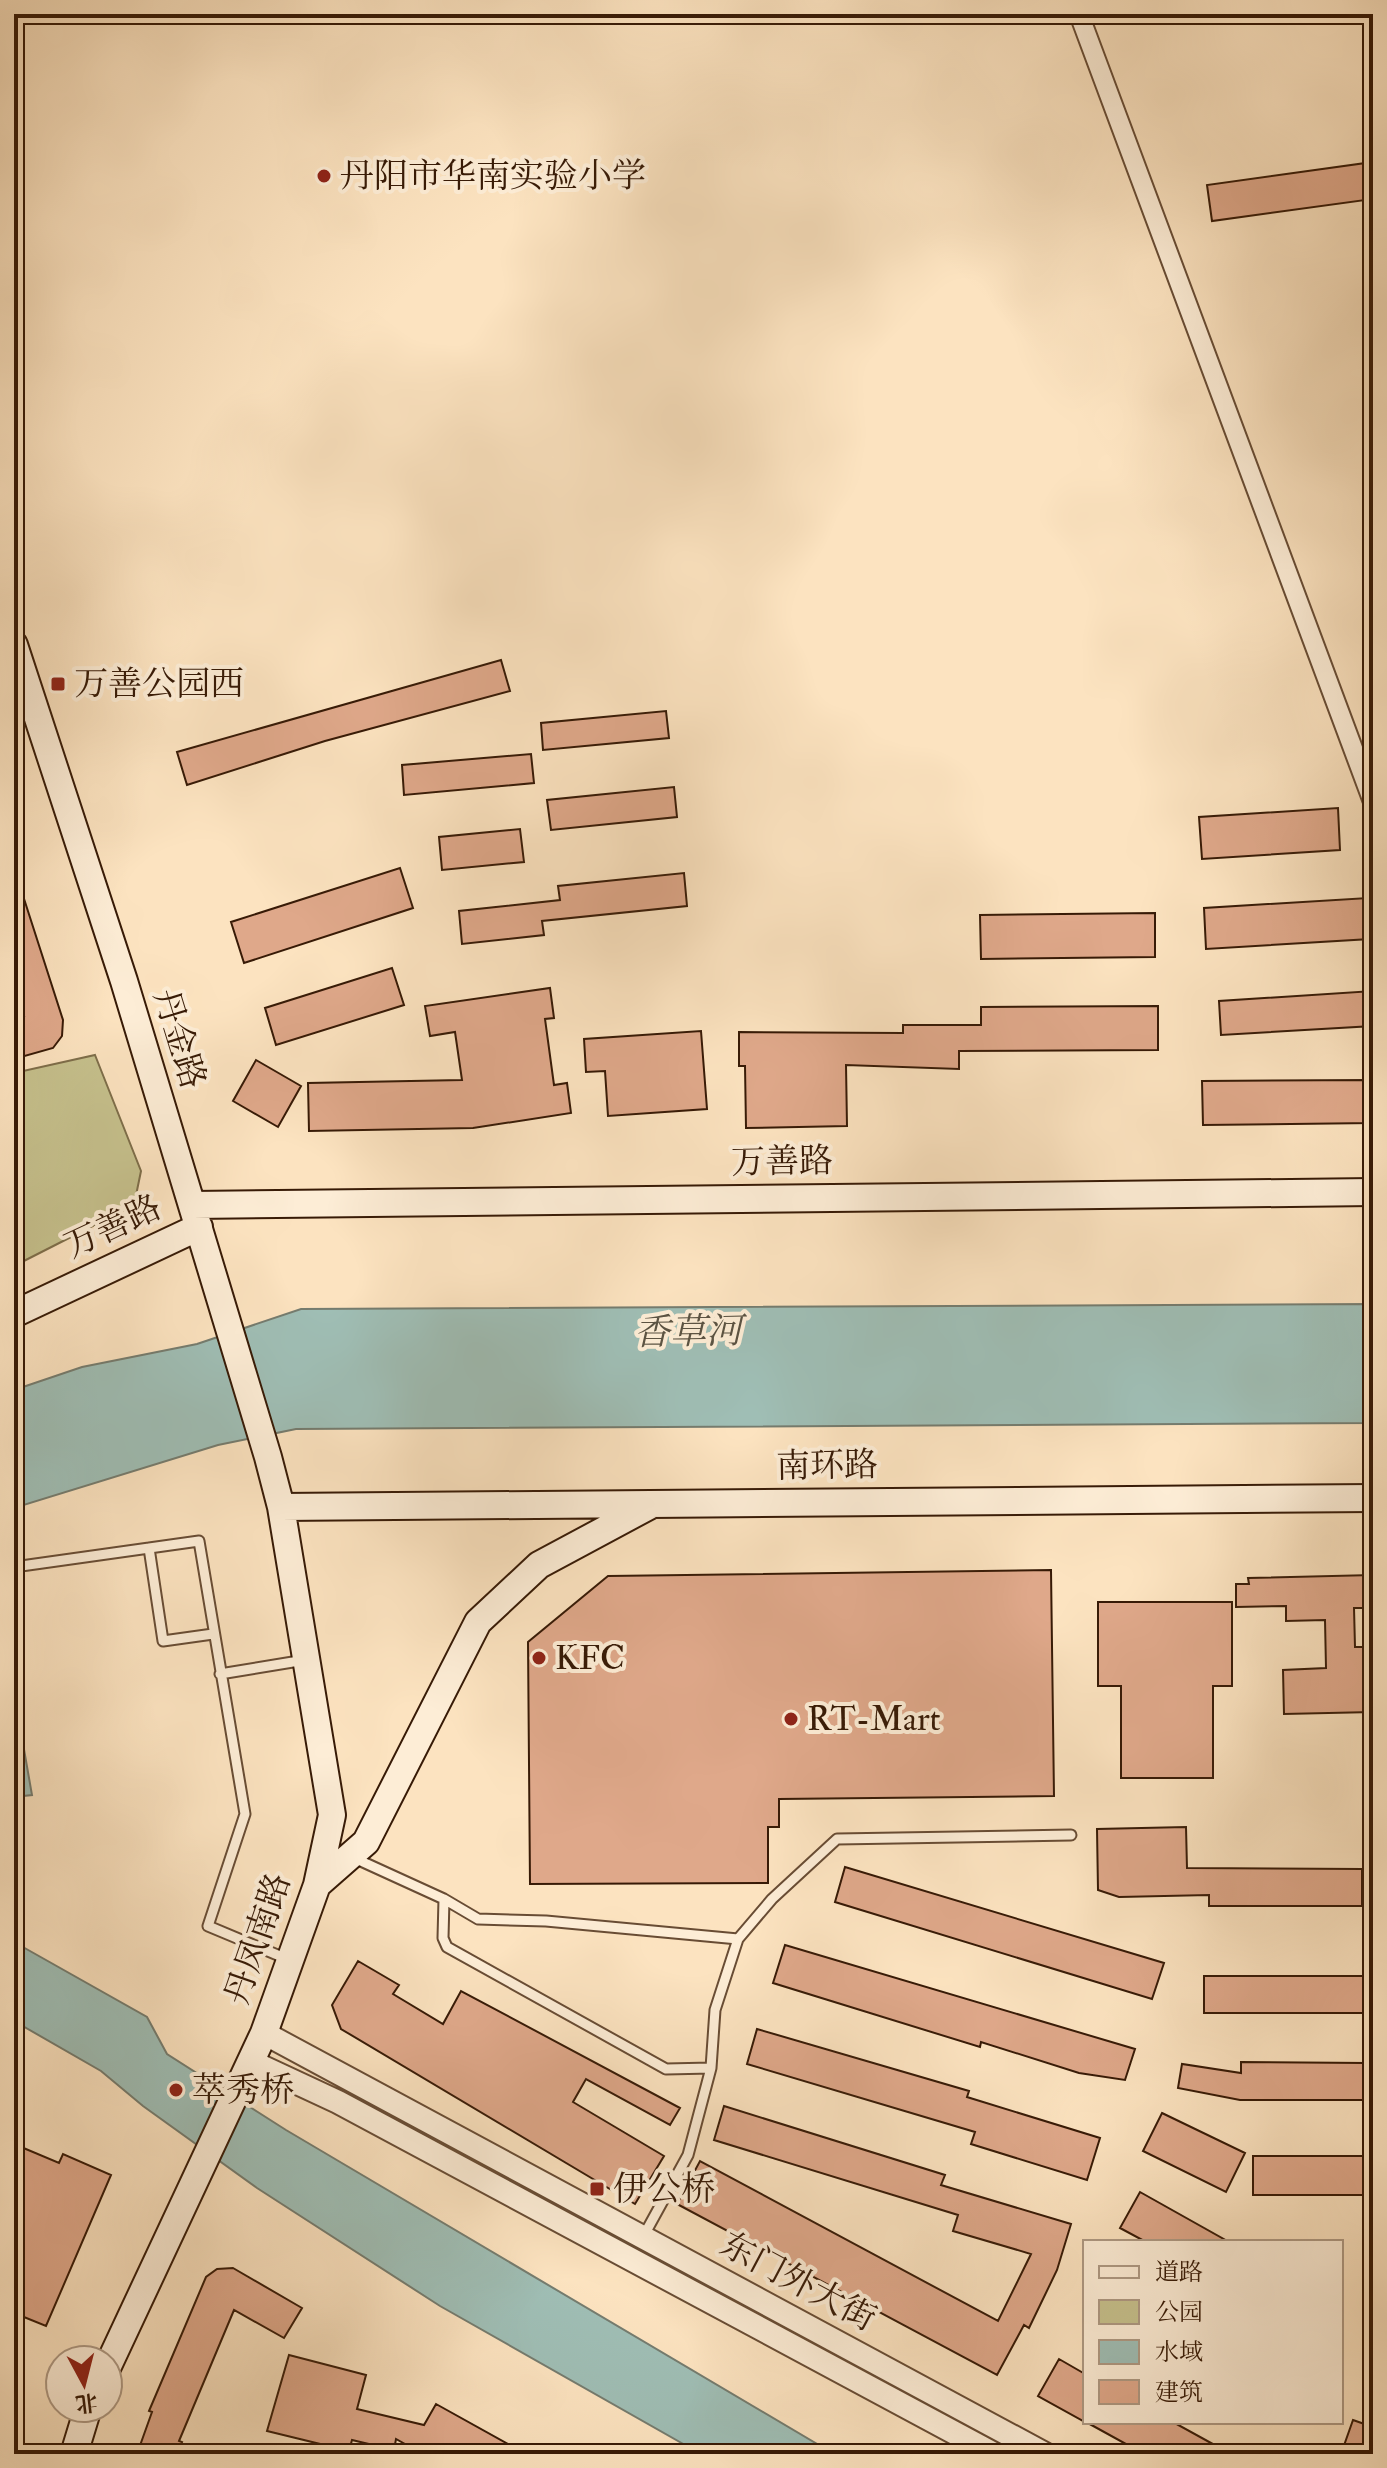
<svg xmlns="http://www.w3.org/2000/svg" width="1387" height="2468" font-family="'IM FELL Double Pica','Noto Serif SC',serif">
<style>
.green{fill:#c6c18d;stroke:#7e6e4a;stroke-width:2}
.water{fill:#9fbeb5;stroke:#757c6f;stroke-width:2}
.building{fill:#dfa88a;stroke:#371a06;stroke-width:2}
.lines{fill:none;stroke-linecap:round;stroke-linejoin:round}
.service-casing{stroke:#684c34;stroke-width:13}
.minor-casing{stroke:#684c34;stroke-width:22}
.tertiary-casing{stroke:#684c34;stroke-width:26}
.secondary-casing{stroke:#371a06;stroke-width:30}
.service{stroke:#fdedd6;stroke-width:9}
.minor{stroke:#fdedd6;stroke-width:18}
.tertiary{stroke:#fdedd6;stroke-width:22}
.secondary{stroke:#fdedd6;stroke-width:26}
.poi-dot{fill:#8f2418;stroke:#fdedd6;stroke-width:3}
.labels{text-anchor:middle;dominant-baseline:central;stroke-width:8;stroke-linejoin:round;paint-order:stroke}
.poi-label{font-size:34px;fill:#371a06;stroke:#fdedd6;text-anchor:start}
.street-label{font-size:34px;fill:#371a06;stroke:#fdedd6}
.water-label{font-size:36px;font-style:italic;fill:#5b5343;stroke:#fdedd6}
</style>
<rect width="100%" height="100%" fill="#fce3c0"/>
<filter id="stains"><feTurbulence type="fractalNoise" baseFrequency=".0025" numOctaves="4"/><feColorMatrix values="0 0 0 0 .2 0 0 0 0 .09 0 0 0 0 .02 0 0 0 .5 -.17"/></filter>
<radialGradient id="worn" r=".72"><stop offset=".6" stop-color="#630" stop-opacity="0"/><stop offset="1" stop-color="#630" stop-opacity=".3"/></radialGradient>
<path class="green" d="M95,1055l46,116 -7,34 -120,61v-193z"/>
<path class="water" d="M1373,1304v119l-1077,6 -78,16 -204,63v-118l68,-23 115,-23 104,-35z
M22,1738l10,57 -18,2v-58z
M14,1942l133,75 20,37 119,76 548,324h-133l-261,-148 -183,-118 -114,-82 -42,-35 -87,-50z"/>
<path class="building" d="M1373,162v37l-161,22 -5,-36z
M501,660l9,31 -185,50 -138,44 -10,-33z
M666,711l3,27 -126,12 -2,-27z
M531,754l3,29 -130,12 -2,-30z
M674,787l3,30 -126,13 -4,-30z
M1338,808l2,42 -138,9 -3,-42z
M520,829l4,33 -82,8 -3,-33z
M400,868l13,40 -169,55 -13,-41z
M684,873l3,33 -145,15 2,14 -82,9 -3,-33 101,-11 -2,-14z
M17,877l46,143 -1,16 -9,12 -39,11v-40l10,-3 -10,-32v-106z
M1368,898l2,41 -164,10 -2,-41z
M1155,913v44l-174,2 -1,-44z
M392,968l12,37 -128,40 -11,-37z
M550,988l4,30 -9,1 9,66 13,-2 4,30 -98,15 -164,3 -1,-48 154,-3 -7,-48 -25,4 -5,-30z
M1373,991v35l-152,9 -2,-34z
M1158,1006v44l-199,1v18l-113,-4 1,61 -101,2 -1,-62h-6v-34l164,1v-8h78v-18z
M701,1031l6,78 -99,7 -3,-45 -19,1 -2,-33z
M256,1060l45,26 -23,41 -45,-26z
M1373,1080v43l-170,2 -1,-44z
M1051,1570l3,226 -275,3v28h-11v56l-238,1 -2,-242 80,-66z
M1373,1575v33h-19l1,39h18v65l-89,2 -1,-44 43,-2 -1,-48 -39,1v-15l-50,1v-23h13l-1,-6z
M1098,1602h134v84h-19v92h-92v-92h-23z
M1186,1827l1,41 175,1v37h-153v-11l-90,2 -21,-7 -1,-61z
M845,1867l319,96 -12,36 -317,-97z
M785,1945l350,104 -10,31 -46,-7 -98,-31 -1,5 -207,-64z
M358,1961l41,24 -6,9 50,30 18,-33 219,117 -10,17 -84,-46 -13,23 91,54 -29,48 -294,-175 -9,-24z
M1204,1976h161v37h-161z
M757,2029l212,62 -2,6 133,41 -13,42 -116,-36 4,-12 -228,-68z
M1241,2062l125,1v37h-126l-62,-12 4,-24 59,9z
M724,2106l221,69 -4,10 130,39 -14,46 -28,58 -5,-3 -27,50 -320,-171 23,-43 298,160 33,-67 -78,-23 5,-16 -244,-75z
M1162,2113l83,40 -19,39 -83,-41z
M14,2144l45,19 4,-9 48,21 -65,151 -32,-13v-90l9,-22 -9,-4z
M1253,2156h120v39h-120z
M1140,2192l89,50h-83l-26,-14z
M233,2268l69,40 -18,30 -50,-28 -55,131 3,1 -5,12h-40l15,-42 -3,-1 57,-134 11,-8z
M289,2355l77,20 -9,34 67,16 12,-21 90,50h-103l-27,-15 -2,11 -42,-10 -3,11 -82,-20z
M1059,2359l26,15v48l-47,-26z
M1353,2420l20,7v27h-32z
M1086,2422h87l58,32h-87z"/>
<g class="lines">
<g class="service-casing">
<path id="service" d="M149,1548l14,93 50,-7
M14,1567l185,-26 46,273 -37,112 79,33
M220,1674l85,-14
M352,1857l92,42 34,20 68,2 192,18 34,-40 65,-60 234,-4
M444,1899l-1,39 4,9 219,122 45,-1 4,-58 23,-71
M643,2237l45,-82 23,-87"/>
</g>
<g class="minor-casing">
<path id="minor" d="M1079,14l294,788"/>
</g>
<g class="tertiary-casing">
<path id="tertiary" d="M264,2033l781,421
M250,2061l88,41 656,352"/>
</g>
<g class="secondary-casing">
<path id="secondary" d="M14,645l110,336 144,476 13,50 51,308 -15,70 -53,148 -156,333
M193,1205l1180,-13
M14,1314l185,-87
M281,1507l1092,-9
M317,1885l49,-43 112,-220 61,-57 110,-59
M74,2454l14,-46"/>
</g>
<use href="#service" class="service"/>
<use href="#minor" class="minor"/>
<use href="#tertiary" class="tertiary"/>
<use href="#secondary" class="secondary"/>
</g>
<g class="poi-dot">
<circle cx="324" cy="176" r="8"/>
<rect x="50" y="676" width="16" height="16" rx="4"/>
<circle cx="539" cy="1658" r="8"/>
<circle cx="791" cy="1719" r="8"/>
<circle cx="176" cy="2090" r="8"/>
<rect x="589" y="2181" width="16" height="16" rx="4"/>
</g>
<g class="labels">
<g class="poi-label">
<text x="340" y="176">丹阳市华南实验小学</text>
<text x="74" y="684">万善公园西</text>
<text x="555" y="1658">KFC</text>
<text x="807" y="1719">RT-Mart</text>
<text x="192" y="2090">萃秀桥</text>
<text x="613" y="2189">伊公桥</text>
</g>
<g class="street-label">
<text transform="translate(179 1039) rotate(73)">丹金路</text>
<text transform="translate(782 1162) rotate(-1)">万善路</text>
<text transform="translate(113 1227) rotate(-25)">万善路</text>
<text transform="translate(827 1466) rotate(-1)">南环路</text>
<text transform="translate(258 1939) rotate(-71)">丹凤南路</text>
<text transform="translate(798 2282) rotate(28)">东门外大街</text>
</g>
<g class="water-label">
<text transform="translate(688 1332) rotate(-1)">香草河</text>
</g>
</g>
<rect width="1387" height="2468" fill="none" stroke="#fce3c0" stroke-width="48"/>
<rect x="16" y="16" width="1355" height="2436" fill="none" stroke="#371a06" stroke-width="4"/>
<rect x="24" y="24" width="1339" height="2420" fill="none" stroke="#371a06" stroke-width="2"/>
<rect x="1083" y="2240" width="260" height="184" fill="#fdedd6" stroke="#ae9983" stroke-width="2"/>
<rect x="1099" y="2266" width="40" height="12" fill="#fdedd6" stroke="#ae9983" stroke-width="2"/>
<text x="1155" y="2280" font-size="24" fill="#371a06">道路</text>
<rect x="1099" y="2300" width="40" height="24" fill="#c6c18d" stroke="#ae9983" stroke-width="2"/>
<text x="1155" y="2320" font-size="24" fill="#371a06">公园</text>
<rect x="1099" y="2340" width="40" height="24" fill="#9fbeb5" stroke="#ae9983" stroke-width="2"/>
<text x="1155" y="2360" font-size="24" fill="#371a06">水域</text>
<rect x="1099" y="2380" width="40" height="24" fill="#dfa88a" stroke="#ae9983" stroke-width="2"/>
<text x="1155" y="2400" font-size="24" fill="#371a06">建筑</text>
<g transform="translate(84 2384) rotate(173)"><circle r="38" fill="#fdedd6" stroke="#ae9983" stroke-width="2"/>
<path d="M0-6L14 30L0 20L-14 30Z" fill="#8f2418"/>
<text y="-12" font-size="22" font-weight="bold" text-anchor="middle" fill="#371a06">北</text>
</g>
<rect width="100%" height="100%" filter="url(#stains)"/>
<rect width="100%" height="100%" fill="url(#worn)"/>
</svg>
